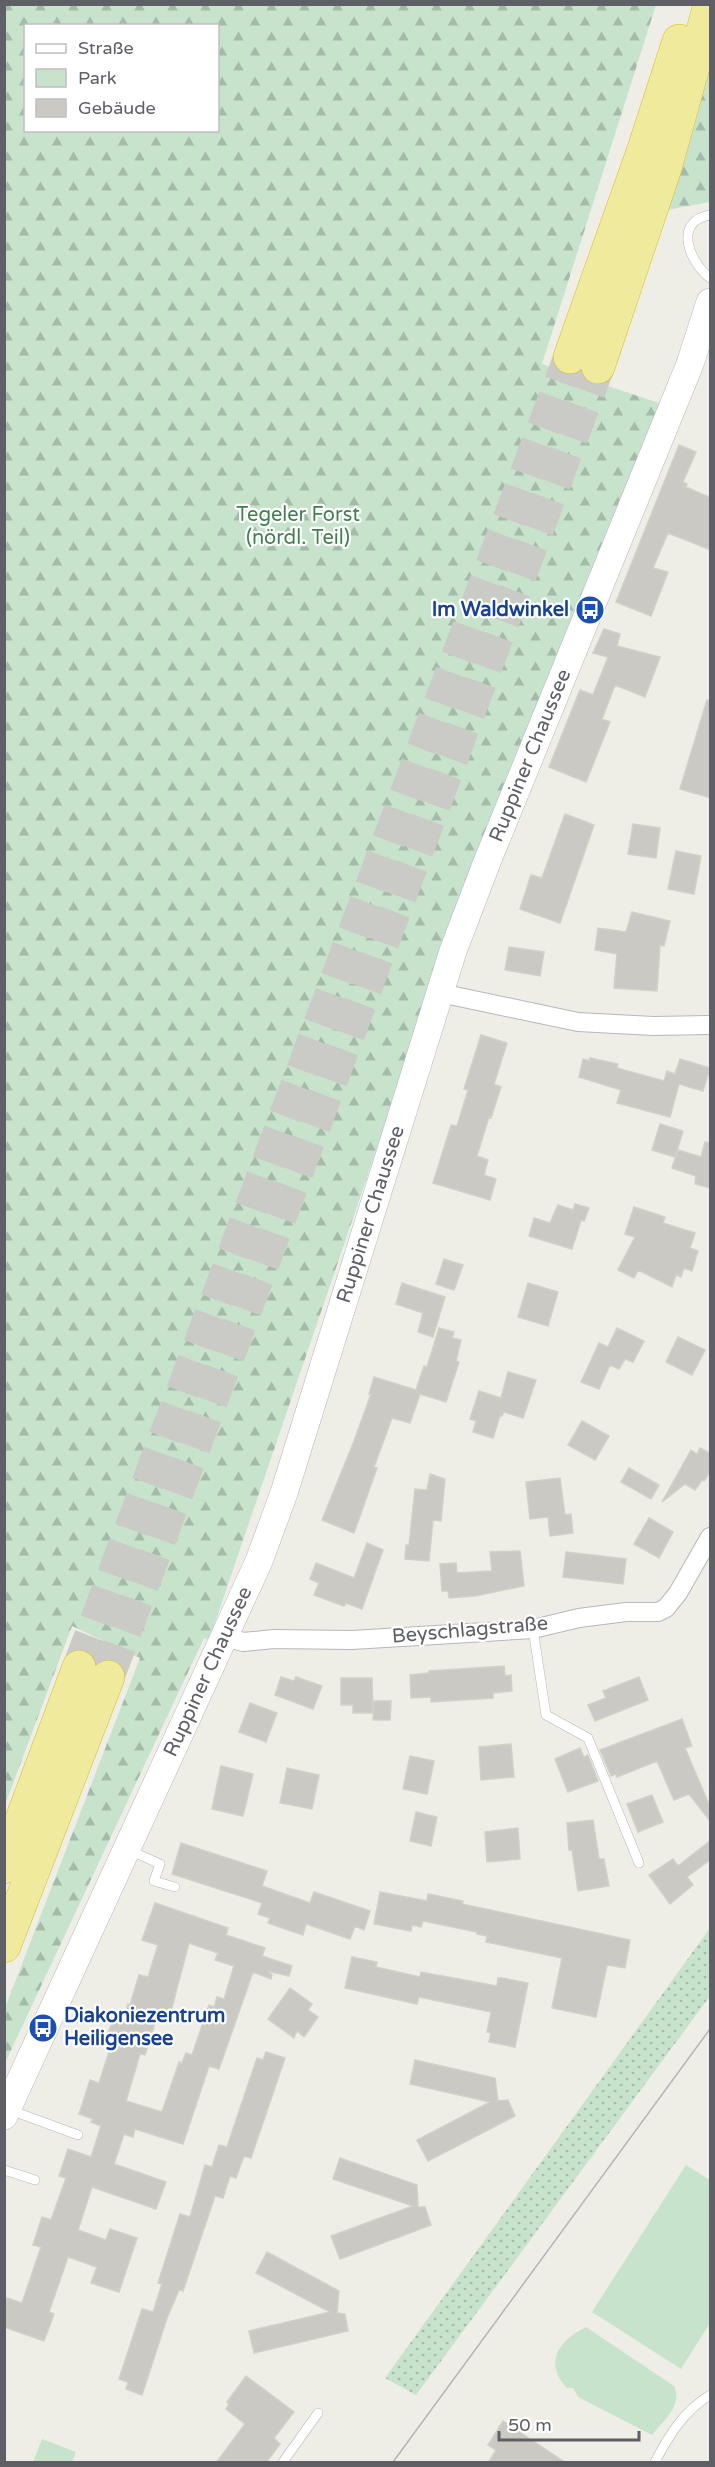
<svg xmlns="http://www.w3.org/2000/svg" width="715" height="2467" font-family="'Varela Round',sans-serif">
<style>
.forest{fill:url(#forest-firs);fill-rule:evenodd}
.park{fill:#c7e3cc}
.garden{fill:url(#garden-dots)}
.building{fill:#cac9c3;stroke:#d2d1c6;stroke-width:1.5;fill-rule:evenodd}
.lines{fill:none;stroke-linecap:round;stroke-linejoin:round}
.highway-tunnel{stroke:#cacac6;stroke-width:33;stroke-dasharray:33 16;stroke-linecap:butt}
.lane-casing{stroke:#b7b7bc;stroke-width:10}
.street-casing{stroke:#b7b7bc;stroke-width:20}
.secondary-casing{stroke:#b5b7bc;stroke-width:28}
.highway-casing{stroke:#d8c01e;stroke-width:34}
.lane{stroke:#fff;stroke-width:9}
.street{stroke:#fff;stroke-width:18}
.secondary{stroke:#fff;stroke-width:27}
.highway{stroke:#f0ea9d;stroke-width:33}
.tram{stroke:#b4b4b5;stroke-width:1.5}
.labels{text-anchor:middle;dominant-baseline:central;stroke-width:4.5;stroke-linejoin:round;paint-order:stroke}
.park-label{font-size:20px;fill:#418150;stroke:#fff}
.transit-label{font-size:20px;font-weight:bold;fill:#164399;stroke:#fff;text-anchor:end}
.street-label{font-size:20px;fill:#5e6065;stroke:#fff}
</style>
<defs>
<pattern id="forest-firs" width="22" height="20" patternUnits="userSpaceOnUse" patternTransform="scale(1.5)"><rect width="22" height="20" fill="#c7e3cc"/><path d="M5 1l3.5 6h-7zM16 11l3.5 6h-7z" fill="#a5bba9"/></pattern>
<pattern id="garden-dots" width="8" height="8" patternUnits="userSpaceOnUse" patternTransform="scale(1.5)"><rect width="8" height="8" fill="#c7e3cc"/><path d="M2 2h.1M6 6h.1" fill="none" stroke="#a5bba9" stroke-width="1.8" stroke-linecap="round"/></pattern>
</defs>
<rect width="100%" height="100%" fill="#eeeee7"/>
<path class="forest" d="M5,5h651l-114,359 123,41 -213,523 -243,712 -5,-2 -199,425v-55l135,-350 -68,-32 -67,179zM26,26h192v104h-192z
M710,51v151l-43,8z"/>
<path class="park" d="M686,2165l24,15v143l-29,46 -89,-57z
M586,2327l88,59c9,19 -10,34 -22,49l-74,-38 -5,-9h-6c-24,-25 -8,-48 19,-61z
M42,2439l34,13 -4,10h-39z"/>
<path class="garden" d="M710,1928v68l-294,399 -31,-17z"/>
<path class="building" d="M679,445l17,7 -13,30 4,2 -1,3 25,11v52l-43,-17 -15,35 15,4 -17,44 -35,-14z
M604,629l16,5 -3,12 43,11 -15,40 -30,-12 -13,34 8,3 -24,60 -37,-15 31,-77 13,5 15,-38 -15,-4z
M707,700l4,1v97l-31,-9z
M565,814l29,11 -34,98 -40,-14 11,-34 11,3z
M633,824l27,4 -4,30 -28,-4z
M676,851l25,5 -7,38 -26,-5z
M632,912l38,9 -6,25 -4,-1 -3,46 -43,-3 3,-34 -22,-4 3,-22 28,4z
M509,947l35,5 -4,24 -35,-6z
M481,1035l26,8 -13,41 7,3 -10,31 -2,-1 -12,39 11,4 -4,15 12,4 -6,21 -57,-17 18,-58 6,1 11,-36 -4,-1z
M590,1058l28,6 -1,4 47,13 3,-10 8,3 5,-15 30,9 -7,23 -24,-7 -9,33 -53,-14 4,-13 -42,-13 4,-18 7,2z
M660,1124l23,7 -8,26 -23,-7z
M705,1142l6,1v45l-16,-4 1,-8 -24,-8 6,-18 23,7z
M575,1204l14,4 -5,13 -3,-1 -9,29 -43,-13 5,-18 16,5 8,-18 15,5z
M634,1207l31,10 -2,6 32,10 -5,15 8,3 -6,20 -8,-3 -3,9 -5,-2 -4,12 -34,-17 -4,8 -16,-8 17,-33 -10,-3z
M444,1259l19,6 -9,25 -18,-6z
M402,1283l43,14 -12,40 -15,-5 5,-19 -27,-9z
M528,1283l30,9 -10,34 -30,-9z
M439,1328l15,4 -2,6 9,2 -5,21 3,1 -13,40 -26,-8 -10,29 -18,-5 -18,49 3,1 -23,65 -32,-13 32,-79 17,-47h-2l5,-17 42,13 8,-24 3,1z
M617,1328l27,13 -11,21 -8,-3 -6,10 -9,-4 -11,24 -18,-7 18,-39 9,4z
M678,1337l27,13 -13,25 -26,-13z
M508,1372l28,8 -13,38 -19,-6 -2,4h-2l-7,22 -20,-6 3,-11 -6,-2 9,-28 22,7z
M582,1421l27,15 -14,24 -27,-15z
M700,1448l11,6v16l-7,11 -2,-1 -7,10 -10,-6 -23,18 29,-52 6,4z
M629,1468l30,17 -8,14 -30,-17z
M430,1474l15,5 -4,42 -8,-1 -4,41 -24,-2 1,-14h3l6,-56 12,1z
M560,1478l5,37 6,-1 2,19 -23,3 -2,-19 -18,2 -4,-37z
M649,1518l24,14 -14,26 -25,-14z
M367,1543l16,7 -21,59 -16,-6 -2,3 -30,-11 5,-12 -9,-4 6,-16 38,15z
M520,1551l4,35 -49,10 -26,2 -1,-7h-6l-2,-27 16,-1 1,10 35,-2 -2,-19z
M566,1552l60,7 -3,25 -60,-7z
M504,1666l1,10 6,-1 1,16 -19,2v5l-62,4v-5l-20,1 -1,-23 19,-2v-2z
M281,1677l13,4 2,-4 26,9 -9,23 -38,-14z
M639,1677l9,23 -53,21 -7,-16 18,-7 -3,-7z
M341,1678h31l1,35h-20v-8h-12z
M374,1701h17l-1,19h-17z
M250,1703l27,10 -11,29 -27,-10z
M682,1719l10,27 -7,2 26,61v13l-22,-28 -15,6 -17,-39 -40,16 -1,-3 -5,2 -11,-26z
M511,1744l3,33 -33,3 -2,-33z
M580,1748l4,9 4,-2 10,26 -30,11 -13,-33z
M410,1756l24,5 -7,33 -24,-5z
M221,1766l32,8 -10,42 -31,-7z
M287,1768l32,7 -7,34 -32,-6z
M652,1795l11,27 -25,10 -11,-28z
M416,1812l21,5 -6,29 -21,-5z
M593,1820l6,39h5l5,27 -31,5 -6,-41h-3l-2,-27z
M518,1828l2,31 -33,3 -2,-30z
M711,1840v19l-24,18 6,8 -23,19 -21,-29 24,-16 5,7z
M181,1843l86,28 -5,15 48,17 4,-11 56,19 -6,19 -9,-4 -5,13 -44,-15 -3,11 -35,-12 2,-5 -12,-4 4,-11 -90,-29z
M380,1892l47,9 1,-7 35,7 -1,3 168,36 -5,28 -18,-3 -11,52 -44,-9 10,-50 -76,-16 1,-6 -10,-2v-2l-54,-11 -2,6 -9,-2 -1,6 -37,-7z
M155,1903l73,25 -2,7 39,13 -3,8 30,10 -3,10 -22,-5 5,4 -1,4 -18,-7 -34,97 -10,-3 -26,78 -48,-15 -2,8 -9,-3 -10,30 52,18 -10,27 -64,-22 -14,43 28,10 4,-11 27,9 -18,54 -28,-9 6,-16 -29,-10 -19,55 5,2 -10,27 -40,-14v-30l18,6 19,-56 -8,-2 9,-28 9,3 15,-42 -7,-2 9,-27 23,8 10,-31 -10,-4 2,-3 -14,-5 11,-34 9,3 15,-47 -6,-2 8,-23 9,3 3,-10 2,1 9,-30 9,2 10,-32 -16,-5zM189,1943l29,10 -3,7 19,6 -10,33 -7,-2 -3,10 -5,-2 -17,50 -6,-2 -4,10 -3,-1 -17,50 -36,-11 14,-47 5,1 12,-38 12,2z
M352,1957l25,5 -1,5 44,10 1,-5 76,14 1,-8h4l26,5 -13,64 -26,-5 2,-9 -4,-1 4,-20 -72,-15 -2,7 -72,-16z
M290,1988l22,16 -4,6 10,7 -14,20 -7,-6 -3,7 -26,-19z
M266,2052l19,6 -34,100 -7,-2 -8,22 -6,-2 -7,22 -8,-2 -32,95 -4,-1 -12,28 -25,77 -16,-6 2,-7 -9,-3 23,-70 11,3 9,-28 -4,-1 22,-69 10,3 15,-52 7,2 7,-22 8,2 30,-89 6,2z
M415,2060l80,18 3,23 10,-1 7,16 -87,45 -11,-21 73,-38 -80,-18z
M340,2158l77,27 1,22h7l6,18 -91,34 -9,-23 82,-30 -80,-27z
M267,2252l72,39 -2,22 8,1 3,17 -94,22 -5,-22 81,-19 -74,-39z
M246,2376l48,36 -20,26 6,6 -14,19h-50l29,-39 -19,-15 3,-5 -2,-2z
M503,2421l63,42h-78l8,-13 -8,-5z"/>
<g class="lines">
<path class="highway-tunnel" d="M79,1667l491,-1310
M108,1677l490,-1310"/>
<g class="lane-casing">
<path id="lane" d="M710,215c-37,6 -21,47 0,63
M533,1629l13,86 42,23 51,125
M129,1850l31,14 -6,17 21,6
M10,2110l68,25
M4,2170l31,10
M283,2462l35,-49
M655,2462c14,-27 29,-51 55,-67"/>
</g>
<g class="street-casing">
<path id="street" d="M440,993l138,29 75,4 57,-1
M226,1637l17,5 31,-3 78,1 117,-7 64,-4 46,-11 47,-6h32l8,-4 12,-15 32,-56"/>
</g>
<g class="secondary-casing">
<g id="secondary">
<path id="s1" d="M4,2116l255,-555 25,-68 169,-542 34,-89 203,-498 20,-62"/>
</g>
</g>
<g class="highway-casing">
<path id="highway" d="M570,357l73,-205 36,-111
M598,367l67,-199 45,-163
M4,1867l75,-200
M4,1946l104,-269"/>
</g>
<use href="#lane" class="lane"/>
<use href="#street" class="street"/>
<use href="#secondary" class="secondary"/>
<use href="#highway" class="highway"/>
<path class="tram" d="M393,2462l317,-433"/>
</g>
<defs>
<g id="bus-disc" transform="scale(1.5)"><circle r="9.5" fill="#1a4fb4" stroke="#fff"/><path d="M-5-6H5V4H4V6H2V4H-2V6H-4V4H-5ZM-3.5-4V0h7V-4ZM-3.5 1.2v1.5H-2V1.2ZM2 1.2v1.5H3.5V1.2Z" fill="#fff"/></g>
</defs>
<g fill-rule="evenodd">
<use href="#bus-disc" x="590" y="610"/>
<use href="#bus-disc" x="43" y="2028"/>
</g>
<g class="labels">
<g class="park-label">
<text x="298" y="515">Tegeler Forst<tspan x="298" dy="23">(nördl. Teil)</tspan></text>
</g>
<g class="transit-label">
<text x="569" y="610">Im Waldwinkel</text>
<text x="64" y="2016" text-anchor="start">Diakoniezentrum<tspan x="64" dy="23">Heiligensee</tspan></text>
</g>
<g class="street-label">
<text stroke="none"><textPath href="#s1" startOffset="1461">Ruppiner Chaussee</textPath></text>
<text stroke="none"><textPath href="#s1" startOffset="975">Ruppiner Chaussee</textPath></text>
<text transform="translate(470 1630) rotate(-5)">Beyschlagstraße</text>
<text stroke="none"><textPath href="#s1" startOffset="489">Ruppiner Chaussee</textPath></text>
</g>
</g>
<rect width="715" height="2467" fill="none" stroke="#5e6065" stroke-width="12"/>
<rect x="24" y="24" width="195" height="108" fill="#ffffff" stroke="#bfbfc1" stroke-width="1.5"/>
<rect x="36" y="44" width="30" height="9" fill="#ffffff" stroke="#bfbfc1" stroke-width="1.5"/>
<text x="78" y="54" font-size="18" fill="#5e6065">Straße</text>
<rect x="36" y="69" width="30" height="18" fill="#c7e3cc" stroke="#bfbfc1" stroke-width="1.5"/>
<text x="78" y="84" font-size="18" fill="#5e6065">Park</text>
<rect x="36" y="99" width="30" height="18" fill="#cac9c3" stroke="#bfbfc1" stroke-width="1.5"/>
<text x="78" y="114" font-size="18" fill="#5e6065">Gebäude</text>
<path d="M499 2431v9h140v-9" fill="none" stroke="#5e6065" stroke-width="3"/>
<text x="508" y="2431" font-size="18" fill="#5e6065" stroke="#ffffff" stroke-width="4.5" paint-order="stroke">50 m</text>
</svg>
